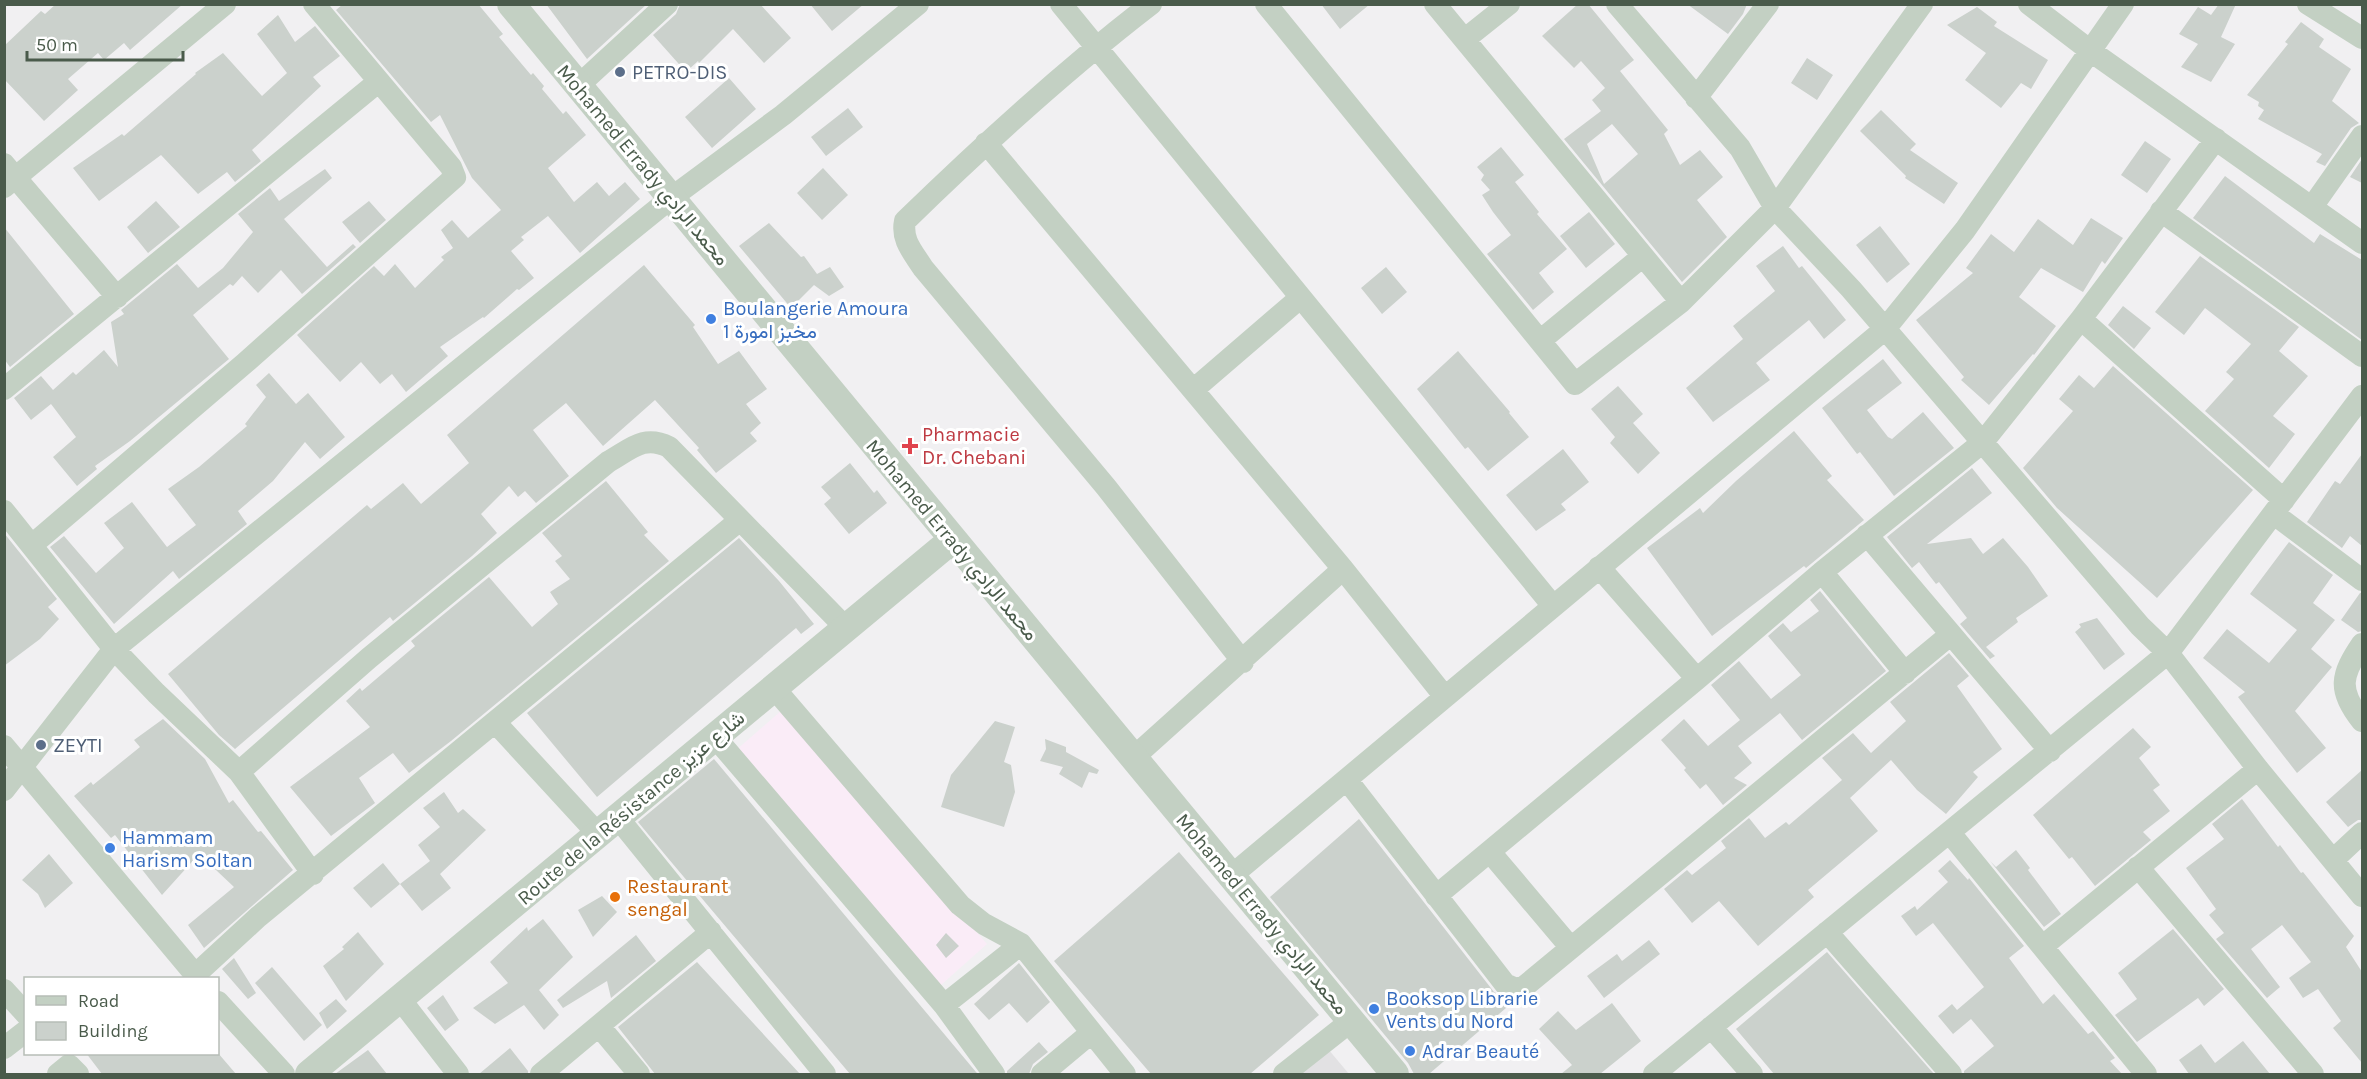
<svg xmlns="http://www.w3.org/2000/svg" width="2367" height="1079" font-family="Karla,Vazirmatn,sans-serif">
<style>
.commercial{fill:#faecf7}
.education{fill:#e2e1e3}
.building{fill:#cbd1cc;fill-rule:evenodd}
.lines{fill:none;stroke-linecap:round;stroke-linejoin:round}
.minor{stroke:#c3d0c3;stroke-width:22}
.tertiary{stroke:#c3d0c3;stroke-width:28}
.service-dot{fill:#5c6f8a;stroke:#fff;stroke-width:2}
.shop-dot{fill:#3f7fe0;stroke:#fff;stroke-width:2}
.health-dot{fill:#e0444e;stroke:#fff;stroke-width:2}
.food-dot{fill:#e8710a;stroke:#fff;stroke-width:2}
.labels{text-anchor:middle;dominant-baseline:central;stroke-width:6;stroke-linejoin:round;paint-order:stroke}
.service-label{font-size:20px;fill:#4e5e75;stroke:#fff;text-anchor:start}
.street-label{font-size:20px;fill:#4a5b4b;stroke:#fff}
.shop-label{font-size:20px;fill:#366cbe;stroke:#fff;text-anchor:start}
.health-label{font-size:20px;fill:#be3a42;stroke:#fff;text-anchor:start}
.food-label{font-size:20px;fill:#c56008;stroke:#fff;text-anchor:start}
</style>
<rect width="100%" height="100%" fill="#f1f0f2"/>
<path class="commercial" d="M781,711l206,233 -46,41 -206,-234z"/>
<path class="education" d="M1328,1049l21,25h-52z"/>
<path class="building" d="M56,4h127l-53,46 -6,-7 -20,17 -6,-7 -30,26 10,11 -34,31 -40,-42v-33l37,-35 4,3z
M343,4h135l25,30 -4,3 32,38 2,-2 11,13 -2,3 21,25 3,-3 20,24 -38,33 26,34 23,-20 12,14 16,-14 15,17 -60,54 -32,-37 -27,21 3,3 -13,11 23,27 -15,12 -2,-1 -33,29 -1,-1 -43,30 8,9 -42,36 -14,-18 -12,10 -19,-22 -21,20 -43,-47 77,-69 10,10 11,-12 20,24 29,-28 -3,-3 12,-9 -12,-18 11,-10 16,18 33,-28 -29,-32 -32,-63 -9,7 -95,-112z
M546,4h101l-60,55z
M680,4h80l31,34 -27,25 -31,-34 -34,34 -1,-2 -12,11 -33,-37 23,-21z
M810,4h54l-32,27z
M1321,4h49l-30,25z
M1578,4h10l46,56 -14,11 48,59 -4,4 16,31 20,-15 23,27 -26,23 30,37 -45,45 -118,-143 37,-28 -9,-11 13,-12 -24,-27 -7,7 -32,-32zM1612,124l26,30 -34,30 -17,-40z
M1687,4h60l-4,10 -15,20z
M2219,4h17l-15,33 14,7 -24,38 -30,-15 17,-23 -19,-10 19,-27 13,8z
M1977,7l20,15 -3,4 54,34 -17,29 -10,-6 -20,25 -36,-28 21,-27 -39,-28z
M278,15l17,27 20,-16 25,30 -27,21 8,9 -69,64 9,11 -26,21 -8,-10 -29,22 -37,-39 -62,46 -26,-33 49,-34 2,2 72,-62 -1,-1 28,-20 39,43 25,-23 -30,-39z
M2301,22l23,17 -5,8 32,22 -19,32 27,22 -8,5 -26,38 -9,-4 6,-8 -64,-35 6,-9 -6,-4 1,-4 -12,-7 41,-51 -3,-2z
M1807,58l26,17 -16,25 -26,-17z
M729,78l27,31 -44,39 -27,-31z
M848,108l15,19 -37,29 -15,-19z
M1881,110l35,34 -6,6 48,33 -14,21 -39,-26 1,-2 -46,-45z
M2145,141l26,18 -24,34 -26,-18z
M1501,147l23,28 -9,7 24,30 -2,2 30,35 -28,24 15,19 -21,18 -46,-56 24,-19 -18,-23 -11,-17 8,-5 -9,-10 3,-5 -7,-8z
M2362,159v24l-12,-6z
M823,168l25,27 -26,25 -25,-27z
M325,169l7,9 -48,41 43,48 26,-23 3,3 -54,47 -21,-24 -23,23 -16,-17 -9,10 -3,-2 -37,31 36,44 -99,82 -35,25 2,3 -20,17 -24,-29 23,-20 -25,-33 -20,16 -17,-22 27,-22 12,14 20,-18 3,3 28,-25 14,17 -7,-45 13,-8 -3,-4 56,-46 21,24 25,-20 30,-36 -15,-18 32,-26 9,13z
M2225,176l89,67 6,-9 42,26v80l-169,-122z
M156,201l24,26 -32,26 -21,-26z
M369,201l17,19 -26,23 -18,-21z
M1589,212l26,32 -29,24 -26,-32z
M2091,218l32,20 -18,26 -3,-3 -19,31 -42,-24 -22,29 37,29 -22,29 -1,-1 -44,51 -28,-25 3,-3 -48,-57 57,-47 -7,-5 25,-34 23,18 24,-33 35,26z
M769,223l32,34 3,-1 13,18 13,-7 14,20 -15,9 -15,-11 -23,23 -52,-62z
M1880,226l30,38 -23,19 -31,-38z
M4,227l70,87 -64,53 -6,-8z
M1783,246l16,22 3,-2 44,54 -22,19 -15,-19 -53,43 14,17 -57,42 -27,-34 57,-49 -10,-13 42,-35 -19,-25z
M2200,256l99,71 -20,24 29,25 -35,40 22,18 -26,34 -64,-57 29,-32 -8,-7 25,-28 -46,-36 -21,27 -29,-23z
M644,265l51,60 -2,2 25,37 21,-13 28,38 -21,15 15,19 -11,10 7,8 -41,32 -19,-23 2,-2 -44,-48 -52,46 -37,-43 -33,27 36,46 -33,27 -11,-12 -7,6 -9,-11 -28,28 16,19 -25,23 -79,65 -3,-4 -155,132 -16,-14 -51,-61 199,-169 4,4 32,-26 18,21 48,-41 -22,-28z
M1386,267l21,25 -25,22 -21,-26z
M2123,306l28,22 -17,21 -26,-24z
M1458,351l52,61 -1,1 20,24 -41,34 -20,-24 -3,2 -48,-60z
M1883,359l19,24 -35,27 21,27 4,2 31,-27 31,36 -60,48 -34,-44 -3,2 -35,-46z
M2113,366l140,124 -96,108 -100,-90 -34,-40 50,-57 -14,-12 20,-24 15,13z
M269,373l27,31 12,-11 37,44 -25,22 -15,-17 -32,39 -35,30 9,13 -68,55 -6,-8 -59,53 -64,-77 14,-11 32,37 28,-25 -20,-25 28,-21 35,45 29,-22 -28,-36 31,-22 48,-41 -2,-2 21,-27 -10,-12z
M1618,386l25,28 -10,9 27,30 -22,21 -28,-31 5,-6 -24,-28z
M1794,431l38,45 -5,4 37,40 -58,48 -2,-2 -92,70 -65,-88 53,-40 3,5 33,-32z
M1563,449l26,33 -28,22 5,6 -30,21 -30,-36z
M2362,454v92l-12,-10 -8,12 -35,-26 28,-41 5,3z
M850,463l24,30 3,-3 10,13 -38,31 -25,-30 7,-6 -10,-11z
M1972,468l20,25 -65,51 44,-6 12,16 20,-16 25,29 20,29 -32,22 2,4 -32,25 9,9 -5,3 -30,-35 7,-6 -28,-36 -3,2 -17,-22 -7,6 -25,-31z
M606,481l42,51 -4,3 25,26 -218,180 -42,32 -16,-20 -34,25 16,25 -44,33 -41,-49 80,-60 -24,-26 14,-13 2,3 53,-45 -4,-5 78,-64 43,50 26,-23 -8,-12 20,-13 -15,-18 7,-5 -20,-23z
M4,533l53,66 -9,8 11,12 -19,20 -36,27z
M739,538l40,43 35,43 -13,10 -5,-6 -199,169 -70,-84z
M2289,542l44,33 -20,28 22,17 -24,29 21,18 -37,44 31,37 -29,25 -59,-76 7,-5 -42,-34 24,-29 42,34 28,-33 -47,-36z
M1820,591l66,80 -84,69 -22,-27 -42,33 14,17 -18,15 13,7 -24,20 -17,-21 -6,5 -16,-19 2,-2 -25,-28 23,-21 24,27 32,-26 -29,-35 28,-24 32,38 30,-24 -33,-39 15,-13 8,9 28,-21 -9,-11z
M2360,593h2v38l-4,1 -17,-12z
M2097,618l28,36 -21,16 -29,-38 6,-5 -2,-3z
M1949,653l20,23 -12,10 45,63 -29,23 5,5 -32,37 -29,-24 -26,-30 -41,38 28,33 -70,59 6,7 -56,49 -39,-45 -27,22 -28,-34 23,-19 5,5 34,-27 -5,-7 28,-23 16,20 21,-16 3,3 53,-45 -20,-22 31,-25 18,20 35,-32 -16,-19z
M163,719l42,40 24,44 4,-3 25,32 3,-1 32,39 -89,78 -16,-23 46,-38 -35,-33 -37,41 -47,-60 -4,3 -37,-42 17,-14 2,3 47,-38 -6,-7z
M995,721l20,6 -11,35 7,3 4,27 -11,35 -63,-20 10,-32z
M2133,728l18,19 -12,11 21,27 -7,5 17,21 -27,21 8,8 -56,46 -23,-29 -3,2 -36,-44z
M1045,739l21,8v5l33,18 -2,4 -8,-2 -7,16 -23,-14 4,-7 -23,-6 6,-12z
M714,759l262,313 2,2h-128l-183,-217 -29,-35z
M2362,770v50h-4l-10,7 -22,-25z
M444,792l14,21 5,-4 23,21 -46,44 11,14 -29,23 -22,-27 30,-23 -12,-16 22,-18 -17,-19z
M2242,799l36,48 2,-2 21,28 2,-1 51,64 -8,11 16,25v91l-29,-35 8,-7 -23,-32 -15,9 -14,-20 22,-16 -29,-37 -31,24 29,38 -13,11 -51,-59 8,-6 -15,-18 7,-6 -30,-41 38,-29 -12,-15z
M1359,819l135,173 19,10 -84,72h-15l-6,-11 -138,-166z
M2016,850l14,18 -2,2 33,44 -17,13 -54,-66 6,6z
M1179,852l140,163 -69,59h-99l-97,-113z
M49,854l24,29 -28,25 -7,-14 -16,-14z
M1950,860l18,20 1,-2 55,68 -15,12 34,46 11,-10 34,40 5,-3 22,27 -5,3 12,13h-158v-3l30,-25 -23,-27 -18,15 -15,-18 14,-12 5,6 27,-23 -51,-64 -17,13 -15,-20 14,-10 2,4 31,-28 -10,-11z
M383,863l17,21 -29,24 -18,-20z
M602,896l15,16 -24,25 -15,-27z
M543,919l30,38 -34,33 20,25 -15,15 -20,-25 -29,19 -22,-16 35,-25 -18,-21 37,-35 1,4z
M2173,929l51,60 -20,17 -6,-8 -61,44 -22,-27 22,-16 -19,-26z
M358,932l26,32 -38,37 -23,-35 21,-17 -2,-2z
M946,933l13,13 -13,12 -10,-13z
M636,935l20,26 -45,37 -4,-17 -44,27 -6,-8z
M1649,940l11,14 -56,44 -17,-22 30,-22 5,7z
M1827,952l107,122h-160l-38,-45z
M234,958l22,35 -8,6 -26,-30z
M697,962l103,112h-145l-37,-47z
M1019,963l31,39 -23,21 -18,-20 -20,17 -15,-16z
M272,967l50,58 -18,16 -49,-58z
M443,995l16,25 -14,11 -18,-23z
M336,999l11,12 -20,18 -8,-16z
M1612,1003l29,38 -41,33h-39l11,-9 -33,-36 19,-18 18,19z
M2243,1041l27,33h-81l-10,-14 22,-16 14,19z
M1039,1042l9,10 -15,12 -4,10h-22v-3z
M510,1048l18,23v3h-49z
M368,1050l19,24h-52z
M86,1053h132l18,21h-134z"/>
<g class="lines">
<path class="minor" d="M1061,4l492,602
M1151,4c-87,67 -167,140 -246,217 -4,19 8,31 18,47l183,219 137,175
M1266,4l309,380 106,-82 94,-94 147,-204
M1435,4l246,298
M1617,4l123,144 35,60 76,81 289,337 28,27 90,116 104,127
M2029,4l63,48 270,191
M2308,4l54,34
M1465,39l44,-35
M578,86l89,-82
M1696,98l72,-94
M986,143l357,426 102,128
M4,164l113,133
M4,187l221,-183
M2312,207l50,-71
M2161,211l201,145
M2081,319l203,181
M1541,340l102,-84
M4,389l374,-307
M1193,390l107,-92
M4,511l110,138 42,44 83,79 74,102
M2274,514l88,66
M1867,535l183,216
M32,545l213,-182 210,-186 -4,-10 -137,-163
M1599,567l98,112
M1822,572l83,101
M2362,644c-21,31 -25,46 0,77
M774,688l186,217 24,19 37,20 104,130
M495,722l103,112
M715,737l229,268 50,69
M4,746l194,232
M1133,758l210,-189
M239,772l130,-114 239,-196c22,-12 35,-28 61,-15l177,181
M1347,780l158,204 11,5 9,-3 425,-351
M4,790l110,-141 557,-451 112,-83 135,-111
M618,818l207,256
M1950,833l196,241
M1490,852l81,96
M2333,860l29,-27
M2138,867l175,207
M1231,876l654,-547 80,-99 158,-226
M1436,896l261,-217 125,-107 161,-130 98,-123 135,-180
M1827,932l124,142
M2043,946l215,-177
M195,975l63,-58 482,-397
M4,990l22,24
M402,998l5,10 51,66
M218,1002l66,72
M944,1005l77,-61
M599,1026l40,48
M1711,1027l41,47
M4,1048l22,-17
M58,1074l11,-9 9,9
M541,1074l170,-142
M1042,1074l49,-41
M1284,1074l67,-53
M1654,1074l514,-421 194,-257"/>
<path class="tertiary" d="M511,4l884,1070
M309,1074l643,-534"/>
</g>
<g class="service-dot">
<circle cx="620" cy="72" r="6"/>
<circle cx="41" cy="745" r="6"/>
</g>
<g class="shop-dot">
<circle cx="711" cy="319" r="6"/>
<circle cx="110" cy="848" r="6"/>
<circle cx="1374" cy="1009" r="6"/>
<circle cx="1410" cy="1051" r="6"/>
</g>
<path class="health-dot" d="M907 437h6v6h6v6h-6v6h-6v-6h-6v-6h6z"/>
<circle class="food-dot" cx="615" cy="897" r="6"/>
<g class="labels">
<g class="service-label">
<text x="632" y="72">PETRO-DIS</text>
<text x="53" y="745">ZEYTI</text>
</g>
<g class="street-label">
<text transform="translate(643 165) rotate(50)">Mohamed Errady محمد الرادي</text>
<text transform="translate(952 540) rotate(50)">Mohamed Errady محمد الرادي</text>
<text transform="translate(631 808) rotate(-40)">Route de la Résistance شارع عزيز</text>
<text transform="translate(1262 914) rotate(50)">Mohamed Errady محمد الرادي</text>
</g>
<g class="shop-label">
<text x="723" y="308">Boulangerie Amoura<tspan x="723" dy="23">1 مخبز امورة</tspan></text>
<text x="122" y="837">Hammam<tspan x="122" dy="23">Harism Soltan</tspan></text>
<text x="1386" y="998">Booksop Librarie<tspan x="1386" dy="23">Vents du Nord</tspan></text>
<text x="1422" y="1051">Adrar Beauté</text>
</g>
<g class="health-label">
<text x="922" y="434">Pharmacie<tspan x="922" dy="23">Dr. Chebani</tspan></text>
</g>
<g class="food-label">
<text x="627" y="886">Restaurant<tspan x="627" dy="23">sengal</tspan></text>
</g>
</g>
<rect width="2367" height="1079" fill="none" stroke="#4a5b4b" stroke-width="12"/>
<rect x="24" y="977" width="195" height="78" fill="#ffffff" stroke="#b7bdb7" stroke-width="1.5"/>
<rect x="36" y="996" width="30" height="9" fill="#c3d0c3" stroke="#b7bdb7" stroke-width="1.5"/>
<text x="78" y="1007" font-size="18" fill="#4a5b4b">Road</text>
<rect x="36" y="1022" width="30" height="18" fill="#cbd1cc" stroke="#b7bdb7" stroke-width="1.5"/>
<text x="78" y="1037" font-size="18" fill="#4a5b4b">Building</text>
<path d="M27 51v9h156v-9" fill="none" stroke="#4a5b4b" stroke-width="3"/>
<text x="36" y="51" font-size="18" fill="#4a5b4b" stroke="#ffffff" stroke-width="4.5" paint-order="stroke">50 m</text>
</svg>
